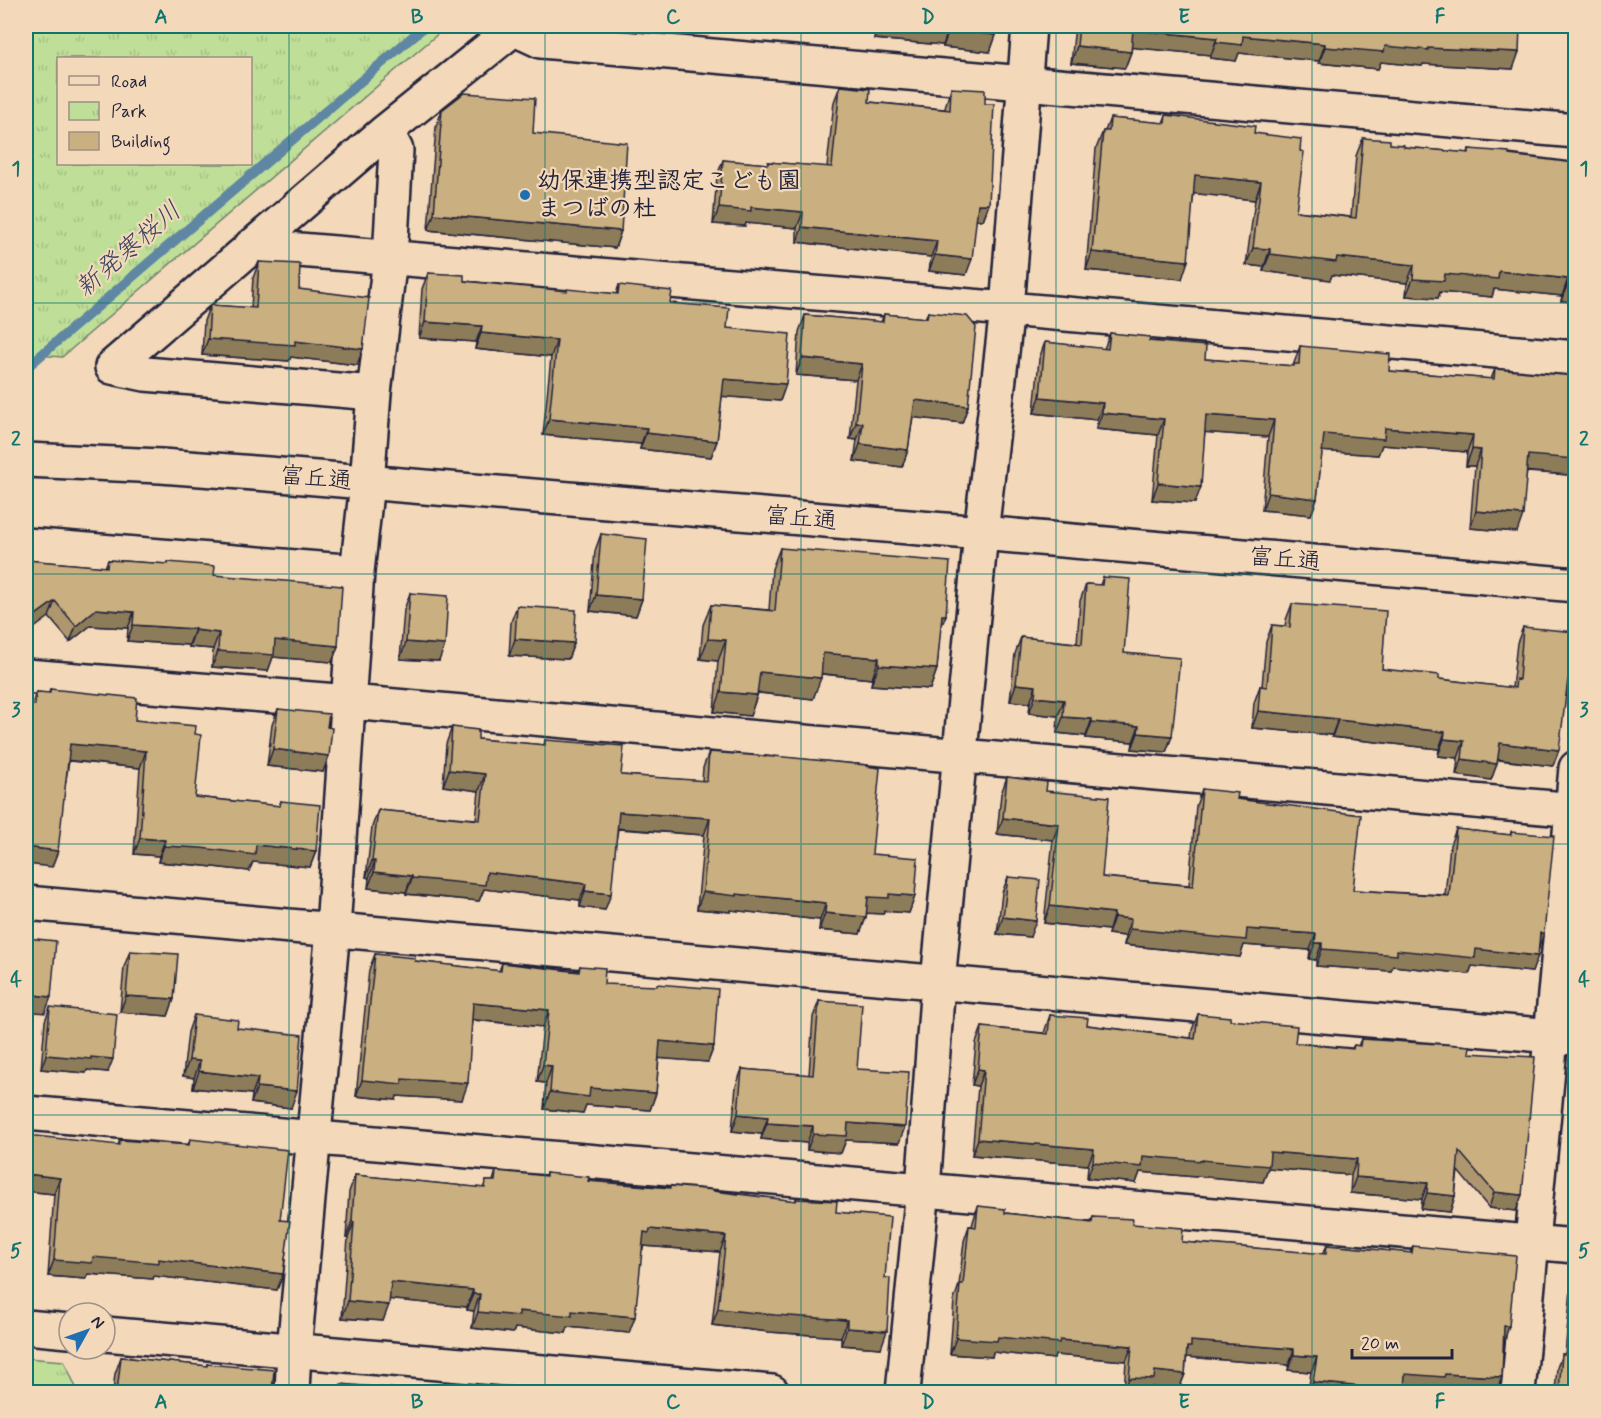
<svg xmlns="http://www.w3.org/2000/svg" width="1601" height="1418" font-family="Mynerve,'Klee One',sans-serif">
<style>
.park{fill:url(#park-tufts);stroke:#70806a;stroke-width:1.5;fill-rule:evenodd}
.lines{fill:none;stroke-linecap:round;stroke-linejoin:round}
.stream{stroke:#5f86a3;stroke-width:10}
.minor-casing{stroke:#22223b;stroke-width:38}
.tertiary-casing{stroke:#22223b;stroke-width:38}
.minor{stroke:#f3d9ba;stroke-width:33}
.tertiary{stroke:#f3d9ba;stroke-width:33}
.wall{fill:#ae976e;stroke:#22223b;stroke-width:1.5}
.shaded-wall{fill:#8d7b5a;stroke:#22223b;stroke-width:1.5}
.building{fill:#cab080;stroke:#22223b;stroke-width:1.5}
.grid{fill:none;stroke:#0f766e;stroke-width:1.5;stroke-opacity:0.55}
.poi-dot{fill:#1f6fb2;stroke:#f3d9ba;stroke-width:2}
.labels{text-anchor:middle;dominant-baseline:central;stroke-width:4.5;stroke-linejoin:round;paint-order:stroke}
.poi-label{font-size:24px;font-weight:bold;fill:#22223b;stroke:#f3d9ba;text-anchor:start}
.street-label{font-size:24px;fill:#22223b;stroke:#f3d9ba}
.water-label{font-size:26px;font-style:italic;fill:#36435e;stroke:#f3d9ba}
.neatline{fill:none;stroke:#0f766e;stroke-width:2}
.grid-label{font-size:20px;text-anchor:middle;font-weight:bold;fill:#0f766e}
</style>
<defs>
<pattern id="park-tufts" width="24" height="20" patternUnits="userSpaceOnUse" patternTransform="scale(1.5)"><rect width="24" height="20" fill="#bfdf98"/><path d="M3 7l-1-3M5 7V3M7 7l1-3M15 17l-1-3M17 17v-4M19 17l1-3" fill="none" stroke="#a4bf84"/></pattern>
</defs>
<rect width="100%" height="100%" fill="#f3d9ba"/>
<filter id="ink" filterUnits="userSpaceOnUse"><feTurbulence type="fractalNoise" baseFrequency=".0167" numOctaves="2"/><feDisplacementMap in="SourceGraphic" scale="12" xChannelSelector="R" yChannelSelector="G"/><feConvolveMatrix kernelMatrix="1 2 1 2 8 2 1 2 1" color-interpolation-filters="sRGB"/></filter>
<g filter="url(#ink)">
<path class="park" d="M26,26h421l-385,331 -36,-3zM58,58h192v106h-192z
M26,1358l38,3 14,31h-52z"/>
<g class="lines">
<path class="stream" d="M26,368l399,-342"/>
<g class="minor-casing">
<path id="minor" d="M513,28l28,13 1035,90
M251,246l756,63 569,49
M112,367l274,-236 131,-105
M112,367l33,7 229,19
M26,545l331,27
M26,676l324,26 1226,108
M26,903l1550,135
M26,1113l1550,133
M26,1327l43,4
M105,1334l667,58
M292,1392l2,-42 39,-421 24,-357 10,-89 7,-90 16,-135 6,-108 -10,-19
M903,1392l20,-203 15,-207 43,-449 26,-224 22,-283
M1518,1392l58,-624"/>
</g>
<g class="tertiary-casing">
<path id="tertiary" d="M26,460l135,6 107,8 713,59 595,52"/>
</g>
<use href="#minor" class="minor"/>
<use href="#tertiary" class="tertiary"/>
</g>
<path class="wall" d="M823,26h174l-1,9 -6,17 -47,-5v-2l-69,-6 1,-10z
M1075,26h445l-7,43 -90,-5 -1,2 -41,-4 -3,7 -59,-6v-2l-80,-8 -3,8 -26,-3 1,-3 -79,-8 -1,5 -6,16 -54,-5z
M1574,26h1v51l-6,-1 4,-46z
M840,86l29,16 76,7 1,-5 5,-16 34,16 4,100 -6,16h-7l-10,55 -37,-4 2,-14 -134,-15v-14l-51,-5 -1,3 -32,-2 4,-48 6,-16 44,4 1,-2 59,5 7,-65z
M442,110l91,23 88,98 -6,17 -187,-18 8,-103z
M1166,115l88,18 46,18 -4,60 55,6 5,-61 7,-18 41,9 64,6 1,-4 104,13v-5l2,-7v152l-14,-1 1,-5 -68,-7 -2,8 -52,-5 -2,6 -32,-2 1,-13 -75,-8 -2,5 -67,-9 1,-4 -18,-2 9,-65 -61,-7 -12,86 -96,-9 10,-121 7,-18h2l5,-13 53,5z
M259,262l40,27 58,76 -66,-8 -2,4 -87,-6 2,-34 6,-16 41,3 2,-30z
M428,273l36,8 103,10 49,3 3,-9 51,18 57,25 59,56 -6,17 -58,-5 -5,45 -6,16 -71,-8 1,-5 -98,-9 8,-78 -76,-8 1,-7 -57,-4 3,-49z
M928,312l40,94 -6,17 -49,-6 -5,33 -6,17 -48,-6 3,-21 -7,-1 6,-59 -60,-5 3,-43 6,-17 76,7 3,-8 41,4z
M1110,333l39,8 56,18 88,7 7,-20 89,25 102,8 4,-10 79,93 -5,13 -42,-3 -10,60 -47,-4 5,-62h-9l1,-14 -85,-7 -4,10 -56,-4 -5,48 -6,16 -49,-5 6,-73 -63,-5 -10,71 -43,-3 6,-65 -62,-6 1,-9 -63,-7 5,-54 6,-17 59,7z
M601,534l41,65 -6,17 -46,-5 5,-60z
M780,548l166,67 -6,14 -3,40 -7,20 -59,-4 1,-6 -51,-5 -8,25 -55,-6 -8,23 -36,-4 4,-51 -18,-2 3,-34 8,-20 58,5 3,-41z
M26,560l79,7 3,-7 59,4 1,-2 46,13 124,71 -6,16 -59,-5 -5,14 -56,-4 1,-18 -24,-2v-2l-62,-4 1,-13 -38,-2 -20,16 -21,-25z
M1103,577l21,76 48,83 -6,16 -34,-3 1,-7 -47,-4v-2l-29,-3 1,-17 -29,-3 1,-10 -20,-2 5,-47 6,-17 56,6 3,-42 6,-17 14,1z
M410,593l29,68 -39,-2 4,-49z
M1292,604l90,65 57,10 73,9 5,-45 6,-16 52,53 -6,16h-3l-13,70 -55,-6 -7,20 -35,-5 2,-17 -20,-2 1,-7 -107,-12v-2l-80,-7 2,-25 6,-17h2l4,-44 6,-17 13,1 1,-6z
M517,606l57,37 -6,16 -59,-3 2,-34z
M50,689l85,31 60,14v63l84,9 2,-5 35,50 -6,16 -57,-5 -4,9 -54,-6 -37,-3 1,-6 -25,-2 6,-86 -71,-7 -17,106 -20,-163 4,-12 13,1z
M278,709l49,18 -4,45 -56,-6 5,-41z
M452,727l26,12 66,6 1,-5 76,35 81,6 1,-13 6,-16 163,102 43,42 -6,17 -25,-2 -1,3 -16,-1 -1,4 -6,17 -41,-4 1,-10 -89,-10v2l-34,-3 7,-74 -86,-6 -13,81 -25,-3v-7l-96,-11 -5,12 -73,-7v-2l-38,-4 1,-10 -3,-1 6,-50 6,-17 98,9 3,-28 -36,-5 3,-42z
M1007,777l39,14 56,86 87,8 7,-79 6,-17 35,10 116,91 92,5 5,-50 6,-16 54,6 1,-3 28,116 -7,24 -60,-6 -3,8 -76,-8 -2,5 -75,-5v-6l-7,-1 1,-9 -66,-5 -4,12 -116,-12 1,-9 -17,-2 1,-4 -65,-7 9,-83 -56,-6 4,-40z
M1008,877l22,60 -33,-3 5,-41z
M130,951l44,48 -6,17 -48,-4 4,-45z
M375,954l40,7 84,10 3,-8 76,8 2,-5 24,18 110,62 -6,16 -49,-4 -3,35 -6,17 -64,-5 -3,8 -39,-4 2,-26 -9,-1 6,-55 -71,-7 -10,80 -65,-4 -1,4 -40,-4 13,-126z
M819,1001l38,68 42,74 -53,-3 -5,13 -34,-3v-7l-46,-4 1,-5 -30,-3 4,-45 6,-17 67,6 4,-58z
M50,1007l58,65 -21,-2 -1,3 -45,-4 4,-48z
M1198,1014l32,6 65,23 57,5 2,-3 4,1 3,-7 108,14 47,158 -27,-3 -31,-37 -3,25 -5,16 -29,-3 1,-10 -72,-6 1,-18 -83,-7 -5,14 -66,-6 -1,1 -56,-5 -4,11 -49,-5 1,-13 -116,-10 6,-69 -6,-1 4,-42 6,-16 62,6 6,-18 37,10 104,13 1,-8z
M194,1015l43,13 54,80 -40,-5 1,-9 -59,-6 1,-10 -11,-2 5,-44z
M190,1139l90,81 3,54 -6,16 -123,-14 -1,3 -65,-5 -2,5 -38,-3 6,-82 -28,-3 92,-46 2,-5 68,5z
M496,1171l49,5 1,-3 42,8 126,10 81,10 1,-2 40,13 49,66 -4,70 -40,-3v-8l-72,-5 -57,-7 8,-73 -76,-6 -1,3h-1l-13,84 -61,-6 -2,6 -51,-5 -2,5 -41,-5 2,-17 -7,-1v-3l-78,-8 -6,22 -41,-3 6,-80h-2l3,-46 6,-17 128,13 3,-7h7z
M978,1206l27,7 85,10 3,-6 39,7 50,18 141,12 4,-9 83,8 3,-7 91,96 -8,50 -56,-3 -1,3 -35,-2v2h-96l3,-20 -23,-2 1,-5 -102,-8 -1,4 -1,13 -6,15 -27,-2 -2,5h-26l2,-31 -71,-6 -1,4 -61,-7 -1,5 -42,-3 4,-54 5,-15 5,-44 5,-15h3l1,-4z
M1575,1276v116h-20l2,-24 5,-14h3l6,-64z
M121,1357l86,9v-2l65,28h-159l2,-18z"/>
<path class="shaded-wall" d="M630,26h42l-2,6 -41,-4z
M823,26h54l-2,3z
M879,26h36l34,3 -6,16 -69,-6z
M949,30l47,5 -6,17 -47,-5z
M1133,30l84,8 -6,17 -84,-8z
M1243,36l82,8 -6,17 -80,-8 -3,8 -26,-3 6,-16z
M1077,46l54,6 -6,16 -54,-5z
M1385,46l43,2 91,4 -6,17 -90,-5 -1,2 -41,-4 -3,7 -59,-6 6,-16z
M1575,60v17l-6,-1z
M1195,175l66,7 -6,18 -66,-7z
M978,204h11l-6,16 -11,-1z
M751,207l52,5 -6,16 -51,-5 -1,3 -32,-2 6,-16z
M434,214l187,17 -6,17 -187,-18z
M802,227l135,14 -6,16 -134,-15z
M1253,248l17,1 -6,18 -18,-2z
M1092,252l96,9 -6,18 -96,-9z
M1270,254l67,3 77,8 -7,18 -75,-8 -2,5 -67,-9z
M935,255l37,4 -6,16 -37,-4z
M1499,271l69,8 -6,17 -68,-7 -2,8 -52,-5 -2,6 -32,-2 7,-17 32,-5z
M1568,283l7,1v18l-14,-1z
M425,322l57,4 -6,16 -57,-4z
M481,333l76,7 -6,17 -76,-8z
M208,339l87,2 68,8 -6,16 -66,-8 -2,4 -87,-6z
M802,358l60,6 -6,16 -60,-5z
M724,379l62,5 -6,17 -62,-5z
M1040,397l63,6 -6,17 -63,-7z
M915,400l53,6 -6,17 -53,-6z
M1102,413l62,6 -6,16 -62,-6z
M1206,415l68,5 -6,17 -68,-5z
M549,419l98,9 -6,16 -98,-9z
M856,423h7l-6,17 -7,-1z
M1385,428l88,7 -6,17 -85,-7 -4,10 -60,-4 6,-17z
M646,433l71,8 -6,16 -71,-8z
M860,444l48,6 -6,17 -48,-6z
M1575,447v15h-1l-5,13 -47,-4 6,-16z
M1472,449l9,1 -6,16h-9z
M1158,483l43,4 -6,16 -43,-3z
M1268,493l49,6 -6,16 -49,-5z
M1476,511l47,4 -6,17 -47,-4z
M596,595l46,4 -6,17 -46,-5z
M55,601l-6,16 -23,17v-12z
M96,609l38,3 -6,16 -38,-2 -20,16 6,-16z
M942,615h4l-8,20z
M133,625l62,4 -6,16 -62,-4z
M195,630l24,3 -6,16 -24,-2z
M515,639l59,4 -6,16 -59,-3z
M708,639l18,1 -8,21 -18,-2z
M275,640l63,6 -6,16 -59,-5 -5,14 -56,-4 6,-16z
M406,642l39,3 -6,16 -39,-2z
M823,653l56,5 -7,21 -56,-6z
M879,665l58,4 -7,20 -59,-4z
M760,672l61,6 -8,21 -61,-7z
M1568,679l7,1 -6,16h-7z
M1016,684l20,2 -6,17 -20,-2z
M721,692l36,3 -7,21 -36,-4z
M1035,697l29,3 -6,16 -29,-3z
M1258,711l80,8 -6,16 -80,-7z
M1063,717l29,2 -6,17 -29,-3z
M1338,720l107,12 -6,17 -107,-12z
M1092,722l47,4 -6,16 -47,-4z
M1138,733l34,3 -6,16 -34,-3z
M1444,739l20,2 -6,17 -20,-2z
M1500,743l59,7 -6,16 -59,-7z
M70,744l76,7 -6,17 -75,-8z
M273,749l56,7 -6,16 -56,-6z
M1462,759l35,5 -6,16 -35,-5z
M449,770l36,4 -6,17 -36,-5z
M619,812l91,6 -6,17 -90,-7z
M1003,818l56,6 -6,16 -56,-6z
M140,838l25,2 -6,16 -25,-2z
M256,845l60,6 -6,16 -57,-5 -4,9 -54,-6 -37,-3 6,-16z
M26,847l32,4 -6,16 -26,-3z
M372,861h3l-6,17 -3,-1z
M374,872l38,4 -6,16 -38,-4z
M487,872l99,12 -6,16 -96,-11 -5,12 -73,-7 6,-16z
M585,891l26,3 -6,16 -25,-3z
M703,892l34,2 89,9 -6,17 -89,-10v2l-34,-3z
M889,894l26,2 -6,17 -25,-2 -1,3 -21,-1 6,-16z
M1050,906l64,7 -5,17 -65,-7z
M825,913l41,4 -6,17 -41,-4z
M1003,917l33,4 -6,16 -33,-3z
M1114,917l17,2 -6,17 -17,-2z
M1130,929h117l69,5 -6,16 -66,-5 -4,12 -116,-12z
M1540,933h4l-6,17z
M1315,943h7l-6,17 -7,-1z
M1322,949h154l62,7 -6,16 -60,-6 -3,8 -76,-8 -2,5 -75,-5z
M26,994l25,3 -6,16 -19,-2z
M126,996l48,3 -6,17 -48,-4z
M473,1003l76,7 -6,17 -76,-8z
M660,1041l54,5 -6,16 -54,-4z
M46,1055l45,2 22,2 -5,13 -21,-2 -1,3 -45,-4z
M189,1060l11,1 -6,17 -11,-2z
M543,1065l9,1 -6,17 -9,-1z
M978,1069l6,1 -6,16 -6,-1z
M199,1071l59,7 -6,16 -59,-6z
M402,1079l66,4 -6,17 -65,-4 -1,4 -40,-4 6,-16z
M257,1087l40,4 -6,17 -40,-5z
M590,1088l66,5 -6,17 -64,-5 -3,8 -39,-4 6,-17z
M738,1114l30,3 -6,17 -30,-3z
M767,1123l46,3 -6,17 -46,-4z
M848,1123l57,4 -6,16 -53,-3 -5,13 -34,-3 6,-16z
M978,1139l116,10 -6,16 -116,-10z
M1270,1152l87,7 -6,16 -83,-7 -5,14 -66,-6 -1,1 -56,-5 -4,11 -49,-5 6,-16 50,-6 59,4z
M26,1174l34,4 -6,16 -28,-3z
M1356,1177l72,6 -6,16 -72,-6z
M1494,1192l28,3 -6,16 -27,-3z
M1427,1193l28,3 -5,16 -29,-3z
M352,1221l2,1 -6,16h-2z
M650,1229l76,7 -6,16 -76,-6 -1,3h-5l6,-17z
M93,1257l66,2 124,15 -6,16 -123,-14 -1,3 -65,-5 -2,5 -38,-3 6,-16z
M391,1282l82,8 -6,17 -82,-8z
M473,1294h7l-6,17 -7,-1z
M348,1301l41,4 -6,16 -41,-3z
M718,1309l129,11 -6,17 -72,-5 -57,-7z
M572,1311l63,6 -6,16 -61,-6 -2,6 -51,-5 -2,5 -41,-5 6,-16z
M1504,1326h5l-5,16 -6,-1z
M847,1328l40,3 -6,17 -40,-3z
M998,1337l62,3 72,6 -6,15 -71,-6 -1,4 -61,-7 -1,5 -42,-3 6,-16z
M1191,1341l103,8 -5,16 -102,-8 -2,6 2,-16z
M1294,1355l23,2 -6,15 -23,-2z
M1155,1371l30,3 -6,15 -27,-2 -2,5h-26l5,-14z
M1405,1374h40l57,3 -6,15 -56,-3 -1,3h-7l-32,-2z
M1313,1382l91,9v1h-95z
M177,1389l36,3h-37z"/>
<path class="building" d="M915,26h82l-1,9 -47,-5v-1z
M1079,26h441l-1,26 -91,-4v2l-43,-4 -1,6 -59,-5v-3l-82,-8 -1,9 -26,-3 1,-4 -84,-8 -2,22 -54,-6z
M840,86l30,3 -1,13 81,8 1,-22 34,2v14h9l-5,100h-11l-6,55 -37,-4 2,-14 -135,-14 1,-15 -52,-5v4l-32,-3 4,-48 45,4v-2l64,5z
M464,93l71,5 -2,35 94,10 -6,88 -187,-17 8,-104z
M1166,115l89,11 -1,7 47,6 -1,12 4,1 -8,59 60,7 7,-80 27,2v4l14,1v2l65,6v-4l40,3v3l66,8v121l-7,-1v-4l-69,-8 -1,8 -53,-5 -1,7 -31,-2 1,-14 -77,-8 -1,5 -66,-8v-5l-17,-1 8,-66 -66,-7 -7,86 -96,-9 11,-121h6l1,-13 55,5z
M259,262l41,2 -1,25 70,9 -6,51 -68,-8v4l-87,-6 2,-34 46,3z
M428,273l36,2v6l103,10v-2l51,5 1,-9 53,6 -2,12 59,5 -2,20 63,6 -4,50 -62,-5 -7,62 -71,-8 1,-5 -98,-9 8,-79 -76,-7 1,-7 -57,-4z
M928,312l39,4 9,11 -8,79 -53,-6 -7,50 -48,-6 3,-21h-7l6,-59 -60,-6 3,-43 78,7 1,-8 43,4z
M1110,333l40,4 -1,4 57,5 -1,13 89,7v-2h5l1,-18 90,8 -1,17 105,8 1,-10 80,7v83l-47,-4 -5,60 -47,-4 5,-61 -9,-1 1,-14 -88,-7 -1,11 -60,-5 -7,65 -49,-6 6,-73 -68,-5 -5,72 -43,-4 6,-64 -62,-6 1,-10 -63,-6 5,-55 63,7z
M601,534l46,5 -5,60 -46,-4z
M780,548l170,14 -4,53h-4l-5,54 -58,-4v-7l-56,-5 -2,25 -61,-6 -3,23 -36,-3 5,-52 -18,-1 3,-34 64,6z
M26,560l81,7 1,-7 60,4v-2l47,4 -1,9 128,11 -4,60 -63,-6 -1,15 -56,-4 1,-18 -24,-3v-1l-62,-4 1,-13 -38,-3 -20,17 -21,-25 -29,21z
M1103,577l27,2 -6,74 56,5 -8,78 -34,-3 1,-7 -47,-4v-3l-29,-2 1,-17 -29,-3 1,-11 -20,-2 5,-47 61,7 4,-60 16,1z
M410,593l38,3 -3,49 -39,-3z
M1292,604l94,7 -4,58 57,6v4l76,9 1,-9 3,1 4,-53 52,5v48l-7,-1 -9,71 -59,-7 -3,21 -35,-5 2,-18 -20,-2 1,-7 -107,-12v-1l-80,-8 2,-25 7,1 5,-62 18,2z
M517,606l59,4 -2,33 -59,-4z
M50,689l87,9 -2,22 61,6 -1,8 6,1 -6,62 85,9 1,-5 39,4 -4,46 -60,-6 -1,10 -54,-7 -37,-2 1,-6 -25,-2 6,-87 -76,-7 -12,107 -32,-4v-143l9,1 1,-13 14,1z
M278,709l51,5 -2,13 5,1 -3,28 -56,-7z
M452,727l26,3v9l67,6v-5l79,6 -3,29 86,6 2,-29 65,5v-1l92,9v1l14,2 -8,86 46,4 -3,38 -26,-2v4l-21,-1 -2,20 -41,-4 1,-10 -89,-9v2l-34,-4 7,-74 -91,-6 -8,82 -26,-3 1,-7 -99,-12 -2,13 -73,-7v-2l-38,-4 1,-11h-3l6,-51 102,10 5,-46 -36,-4z
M1007,777l40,5 -1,9 63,6 -7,80 91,9 9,-97 36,4 -1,6 124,16 -8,75 96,6 7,-67 55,6v-3l43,4 -10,97h-4l-2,23 -62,-7 -1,9 -78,-8v5l-75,-6v-6h-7l1,-9 -69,-5 -1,11 -116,-11 1,-10 -17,-2v-4l-64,-7 9,-82 -56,-6z
M1008,877l32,3 -4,41 -33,-4z
M26,938l30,3 -5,56 -25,-3z
M130,951l48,3 -4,45 -48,-3z
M375,954l40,4v3l86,10 1,-8 77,9 1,-6 25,2 -1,16 53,2v-2l61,5 -4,57 -54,-5 -4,52 -66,-5 -1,9 -39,-5 2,-26 -9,-1 6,-55 -76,-7 -5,80 -66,-4v5l-40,-4z
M819,1001l43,3 -5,65 52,3 -4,55 -57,-4 -1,13 -34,-2v-8l-46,-3 1,-6 -30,-3 4,-45 71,6z
M50,1007l67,7 -4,45 -22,-2v2l-45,-4z
M1198,1014l32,3v3l67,6 -2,17 58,6 1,-4 6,1 1,-7 109,7 -1,7 66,4 -13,138 -28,-3 -35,-41 -4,45 -28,-3 1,-10 -72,-6 1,-18 -87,-7 -1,14 -67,-6v1l-59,-5 -1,11 -49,-5 1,-13 -116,-10 6,-69 -6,-1 4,-42 66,7 2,-19 38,3 -1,7 108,14z
M194,1015l44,5 -1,8 65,7 -5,56 -40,-4 1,-9 -59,-7 1,-10 -11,-1z
M26,1135l93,10 1,-5 69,5 1,-6 98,11 -8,70 10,1 -7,53 -124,-15v4l-66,-6 -1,6 -38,-3 6,-82 -34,-4z
M496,1171l50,5v-3l43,4 -1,4 82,7v-2l44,4v1l82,10v-2l41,2 -1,11 54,5 -5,61h5l-3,53 -40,-3v-8l-72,-5 -57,-6 8,-73 -76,-7 -1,4 -5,-1 -9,85 -63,-6v5l-53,-5v5l-41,-4 2,-18h-7v-4l-82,-8 -2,23 -41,-4 6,-79 -2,-1 3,-46 130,13 1,-7h9z
M978,1206l27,3v4l87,10 1,-6 40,2 -1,5 51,4 -1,14 144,12 1,-9 85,8 1,-7 103,10 -7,70h-5l-2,51 -57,-3 -1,3 -39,-3 -1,17 -91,-9 4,-25 -23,-2v-6l-103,-8v6h-4l-2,27 -30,-3 -1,8 -25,-1 3,-32 -72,-6 -1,3 -61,-6 -1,4 -41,-3 4,-54h3l6,-58 7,1z
M1575,1279v113h-1l-15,-1 3,-37h7z
M121,1357l86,9v-2l67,6 -2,22h-59l-36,-3v3h-60z
M341,1384l91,8h-92z"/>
</g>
<path class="grid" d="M289,26v1366M545,26v1366M801,26v1366M1056,26v1366M1312,26v1366M26,303h1550M26,574h1550M26,844h1550M26,1115h1550"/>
<circle class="poi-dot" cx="525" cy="195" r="6"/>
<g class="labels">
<g class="poi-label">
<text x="537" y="181">幼保連携型認定こども園<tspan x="537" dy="28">まつばの杜</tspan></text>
</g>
<g class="street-label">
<text transform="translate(316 479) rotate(5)">富丘通</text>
<text transform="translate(801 519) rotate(5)">富丘通</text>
<text transform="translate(1285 560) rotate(5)">富丘通</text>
</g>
<g class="water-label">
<text transform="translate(129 250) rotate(-41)">新発寒桜川</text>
</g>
</g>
<rect width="1601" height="1418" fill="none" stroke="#f3d9ba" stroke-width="66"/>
<rect x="57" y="57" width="195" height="108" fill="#f3d9ba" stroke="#9f9087" stroke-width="1.5"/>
<rect x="69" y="76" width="30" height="9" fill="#f3d9ba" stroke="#9f9087" stroke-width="1.5"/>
<text x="111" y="87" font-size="18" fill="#22223b">Road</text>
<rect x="69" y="102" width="30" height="18" fill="url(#park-tufts)" stroke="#9f9087" stroke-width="1.5"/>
<text x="111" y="117" font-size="18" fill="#22223b">Park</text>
<rect x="69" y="132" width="30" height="18" fill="#cab080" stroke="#9f9087" stroke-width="1.5"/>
<text x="111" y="147" font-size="18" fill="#22223b">Building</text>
<g transform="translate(87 1331) rotate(50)"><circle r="28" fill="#f3d9ba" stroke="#9f9087" stroke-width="1.5"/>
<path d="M0-4.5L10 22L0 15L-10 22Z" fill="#1f6fb2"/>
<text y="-9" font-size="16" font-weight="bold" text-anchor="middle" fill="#22223b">N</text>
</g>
<path d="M1352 1349v9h100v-9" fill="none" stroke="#22223b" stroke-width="3"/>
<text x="1361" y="1349" font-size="18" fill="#22223b" stroke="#f3d9ba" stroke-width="4.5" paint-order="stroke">20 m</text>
<rect x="33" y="33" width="1535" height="1352" class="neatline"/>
<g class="grid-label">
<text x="161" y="23">A</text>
<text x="417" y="23">B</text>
<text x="673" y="23">C</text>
<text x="928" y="23">D</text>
<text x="1184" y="23">E</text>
<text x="1440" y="23">F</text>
<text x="16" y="175">1</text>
<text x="1584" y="175">1</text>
<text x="16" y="445">2</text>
<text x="1584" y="445">2</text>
<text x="16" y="716">3</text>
<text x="1584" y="716">3</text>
<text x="16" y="986">4</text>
<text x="1584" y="986">4</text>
<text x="16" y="1257">5</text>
<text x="1584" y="1257">5</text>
<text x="161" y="1408">A</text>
<text x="417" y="1408">B</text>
<text x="673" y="1408">C</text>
<text x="928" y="1408">D</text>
<text x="1184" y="1408">E</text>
<text x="1440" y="1408">F</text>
</g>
</svg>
